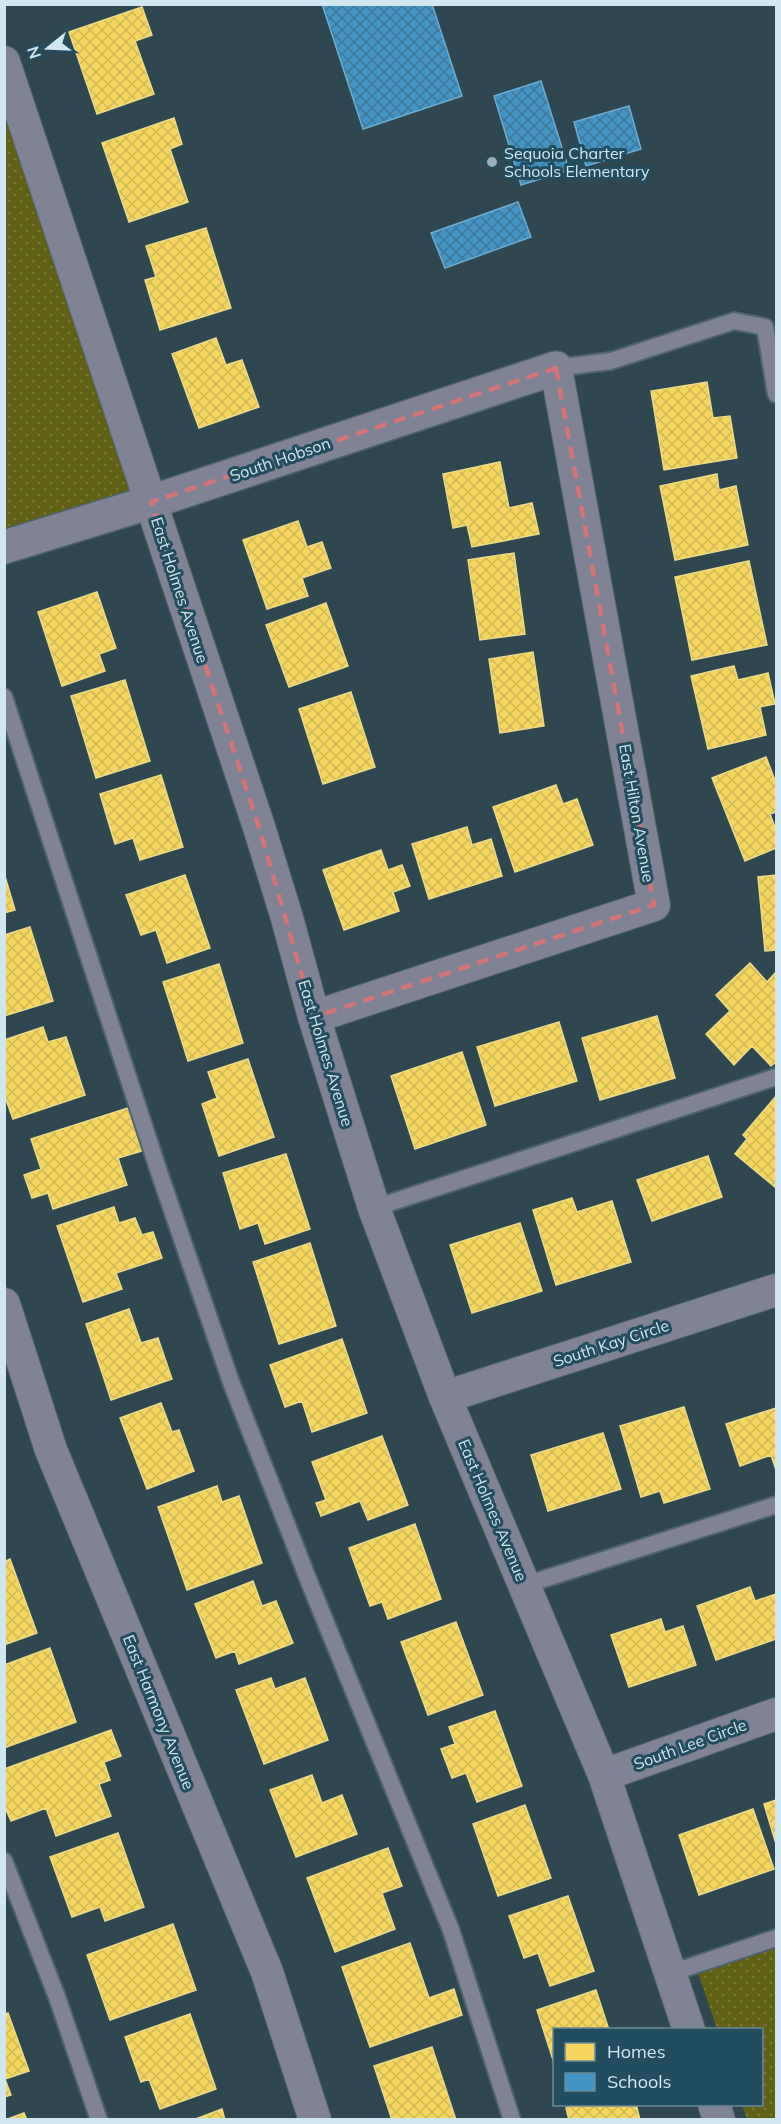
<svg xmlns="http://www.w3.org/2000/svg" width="781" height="2124" font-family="Mulish,sans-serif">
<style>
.park{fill:url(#park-dots)}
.homes{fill:url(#homes-cross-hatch);stroke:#ebda88;stroke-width:1.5}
.schools{fill:url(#schools-cross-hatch);stroke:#6dacd0;stroke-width:1.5}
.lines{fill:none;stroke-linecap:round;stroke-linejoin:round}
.service-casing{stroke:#4e636a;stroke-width:20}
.minor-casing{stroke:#4e636a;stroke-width:34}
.tertiary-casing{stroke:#4e636a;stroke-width:36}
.service{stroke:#808296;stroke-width:16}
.minor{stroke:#808296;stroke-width:32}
.tertiary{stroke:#808296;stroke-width:33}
.marked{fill:none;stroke:#d47478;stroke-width:4.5;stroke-dasharray:12 8;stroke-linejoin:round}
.poi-dot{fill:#98aeb8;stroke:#224d5e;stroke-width:2}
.labels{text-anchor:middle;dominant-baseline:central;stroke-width:6;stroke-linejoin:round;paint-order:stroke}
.poi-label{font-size:16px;fill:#d0e6f0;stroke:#224d5e;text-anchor:start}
.street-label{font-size:16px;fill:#d0e6f0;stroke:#224d5e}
</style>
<defs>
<pattern id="park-dots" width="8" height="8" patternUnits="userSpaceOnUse" patternTransform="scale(1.5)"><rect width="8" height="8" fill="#616115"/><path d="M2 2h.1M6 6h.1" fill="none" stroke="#777837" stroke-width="1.8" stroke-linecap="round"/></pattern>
<pattern id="homes-cross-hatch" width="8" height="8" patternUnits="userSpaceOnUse" patternTransform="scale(1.5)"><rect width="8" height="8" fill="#f6d55c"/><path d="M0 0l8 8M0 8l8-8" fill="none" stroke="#d1b858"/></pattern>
<pattern id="schools-cross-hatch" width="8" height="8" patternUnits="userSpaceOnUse" patternTransform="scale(1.5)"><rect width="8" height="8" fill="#4393c3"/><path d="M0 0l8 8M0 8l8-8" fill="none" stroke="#417898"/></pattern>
</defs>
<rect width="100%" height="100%" fill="#2f4750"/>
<path class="park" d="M4,67l147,435 -146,45z
M776,1948v171h-29l-5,-14 20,-1v-74l-45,-1 -19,-56z"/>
<path class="homes" d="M142,7l10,28 -17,6 19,53 -57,20 -28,-82z
M174,118l8,26 -12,5 18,53 -59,20 -27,-79z
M206,228l25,80 -71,22 -15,-50 11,-3 -10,-31z
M216,338l10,27 16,-5 17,47 -60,21 -27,-74z
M707,382l6,36 17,-2 7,42 -73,12 -13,-79z
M500,462l9,46 23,-5 7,31 -67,13 -5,-22 -14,3 -10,-54z
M717,474l2,16 17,-4 12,59 -73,15 -15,-74z
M298,521l9,26 15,-5 9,26 -29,10 6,18 -41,13 -24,-69z
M514,553l11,81 -45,6 -12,-80z
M749,561l18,84 -75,15 -17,-83z
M97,592l19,56 -17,6 6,17 -43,15 -24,-74z
M326,603l22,63 -59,21 -23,-62z
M533,652l11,74 -44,7 -11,-74z
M734,666l4,14 30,-7 7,31 -15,3 6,28 -58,14 -17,-73z
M125,680l25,81 -54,17 -25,-82z
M351,692l24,75 -52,17 -24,-75z
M766,757l10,26v29l-6,2 6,16v18l-31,13 -33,-83z
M161,775l22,72 -43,13 -7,-22 -18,6 -15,-50z
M556,785l7,19 14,-5 16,46 -78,27 -22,-65z
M467,827l5,18 19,-6 11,37 -73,23 -17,-55z
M381,850l7,20 14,-5 8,21 -17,6 6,19 -55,19 -21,-60z
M4,873l11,37 -11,3z
M185,875l25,73 -43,15 -11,-33 -15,5 -15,-40z
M776,875v75l-11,1 -7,-74z
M30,927l23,74 -49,15v-81z
M750,963l17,19 9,-10v90l-5,4 -19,-20 -18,19 -28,-31 24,-23 -14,-16z
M219,964l24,79 -55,18 -25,-79z
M657,1016l18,62 -75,22 -18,-62z
M559,1022l18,59 -82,25 -18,-59z
M43,1027l5,15 18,-5 19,58 -72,24 -9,-25v-54z
M462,1052l24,73 -71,24 -24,-73z
M248,1059l26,78 -55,19 -17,-52 15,-6 -9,-26z
M776,1096v92l-41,-34 12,-15 -4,-4z
M128,1108l14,43 -24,7 9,27 -74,24 -5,-16 -16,5 -8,-23 17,-6 -10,-30z
M286,1154l24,75 -45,15 -7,-21 -18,6 -17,-56z
M708,1156l14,41 -70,24 -15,-41z
M572,1198l5,14 35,-11 19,61 -75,23 -23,-75z
M114,1207l5,16 16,-5 7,17 11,-3 9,26 -46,15 6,16 -39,13 -26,-76z
M520,1223l22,68 -70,22 -22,-68z
M310,1243l26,83 -57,18 -26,-82z
M129,1309l12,34 17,-5 14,41 -61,21 -25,-76z
M342,1339l25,74 -55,19 -10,-31 -17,6 -15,-42z
M161,1403l11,29 7,-2 15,41 -47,18 -27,-71z
M684,1407l26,82 -46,14 -4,-12 -19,6 -21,-71z
M776,1408v62l-5,-15 -31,11 -14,-42z
M603,1433l18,56 -73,22 -17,-56z
M382,1436l26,69 -40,15 -8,-19 -39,15 -5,-13 10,-3 -14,-38z
M217,1486l5,16 17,-6 23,67 -75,27 -29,-83z
M415,1524l26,75 -53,20 -6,-17 -12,4 -21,-58z
M10,1559l27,74 -33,12v-83z
M253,1581l9,25 14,-5 17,42 -54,21 -4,-13 -19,7 -21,-54z
M750,1587l5,14 21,-7v45l-60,21 -19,-54z
M661,1619l4,13 18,-6 13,39 -67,22 -18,-52z
M456,1622l27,73 -55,20 -27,-73z
M50,1648l26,74 -72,26v-83z
M271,1678l4,11 30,-11 23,62 -64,24 -28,-74z
M495,1711l27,75 -45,16 -11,-29 -14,5 -11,-29 14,-5 -6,-17z
M111,1730l10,26 -17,6 6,18 -11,4 12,32 -55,20 -10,-28 -35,13 -7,-16v-36z
M312,1775l10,28 20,-8 15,39 -61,23 -26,-67z
M776,1800v44l-12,-40z
M525,1805l26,73 -53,18 -25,-72z
M753,1809l21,60 -75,26 -20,-60z
M118,1833l26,74 -39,14 -5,-14 -28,10 -22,-60z
M388,1848l14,38 -20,7 13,36 -60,23 -28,-74z
M568,1896l26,75 -44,15 -12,-33 -14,5 -15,-42z
M173,1924l23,66 -86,30 -23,-65z
M410,1943l19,55 25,-9 8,26 -92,32 -28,-80z
M596,1990l13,40h-55v33l-17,-53z
M8,2013l21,58 -24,8 6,16 -7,2v-83z
M190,2014l26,75 -56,20 -11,-30 -8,3 -16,-45z
M432,2047l24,73h-64l-18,-54z
M578,2104h58l4,16h-71l-3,-12z
M222,2109l3,11h-32z
M24,2113l3,7h-22z"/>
<path class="schools" d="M322,4h110l30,92 -99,33z
M541,81l28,89 -48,15 -27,-89z
M629,106l12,43 -55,17 -12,-44z
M518,202l13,35 -86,31 -14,-35z"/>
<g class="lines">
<g class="service-casing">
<path id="service" d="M556,368l55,-7 123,-40 31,6 11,67
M4,697l155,475 72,210 79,202 141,346 61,190
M374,1208l402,-131
M525,1585l251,-80
M4,1861l53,136 42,123
M671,1973l105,-35"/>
</g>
<g class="minor-casing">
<path id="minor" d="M4,62l255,765 28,91 27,99 60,191 71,189 159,378 85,255
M314,1017l340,-112 -98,-537
M4,1304l47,146 216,522 48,148
M445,1397l331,-107
M604,1775l172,-61
M714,2104l5,16"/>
</g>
<g class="tertiary-casing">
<path id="tertiary" d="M4,547l147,-45 405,-134"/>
</g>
<use href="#service" class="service"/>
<use href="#minor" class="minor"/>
<use href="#tertiary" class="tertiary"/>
</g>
<path class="marked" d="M556,368l98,537 -340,112 -55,-190 -108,-325z"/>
<circle class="poi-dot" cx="492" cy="162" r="6"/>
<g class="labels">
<g class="poi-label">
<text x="504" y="153">Sequoia Charter<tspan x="504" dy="18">Schools Elementary</tspan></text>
</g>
<g class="street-label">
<text transform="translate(280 459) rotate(-19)">South Hobson</text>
<text transform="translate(180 590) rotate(72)">East Holmes Avenue</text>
<text transform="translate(637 813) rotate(80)">East Hilton Avenue</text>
<text transform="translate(326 1053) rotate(73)">East Holmes Avenue</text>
<text transform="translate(611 1343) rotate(-18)">South Kay Circle</text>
<text transform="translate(493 1510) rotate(67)">East Holmes Avenue</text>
<text transform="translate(159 1712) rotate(68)">East Harmony Avenue</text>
<text transform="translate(690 1744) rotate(-20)">South Lee Circle</text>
</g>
</g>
<rect width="781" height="2124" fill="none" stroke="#d0e6f0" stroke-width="12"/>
<rect x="553" y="2028" width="210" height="78" fill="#224d5e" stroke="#688a98" stroke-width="1.5"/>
<rect x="565" y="2043" width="30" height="18" fill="#f6d55c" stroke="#688a98" stroke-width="1.5"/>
<text x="607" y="2058" font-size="18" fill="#d0e6f0">Homes</text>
<rect x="565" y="2073" width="30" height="18" fill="#4393c3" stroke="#688a98" stroke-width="1.5"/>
<text x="607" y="2088" font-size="18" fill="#d0e6f0">Schools</text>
<g transform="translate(48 48) rotate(252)" stroke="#224d5e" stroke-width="4.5" paint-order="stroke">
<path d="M0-4.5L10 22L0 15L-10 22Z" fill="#d0e6f0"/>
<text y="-9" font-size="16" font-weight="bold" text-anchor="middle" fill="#d0e6f0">N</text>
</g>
</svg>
